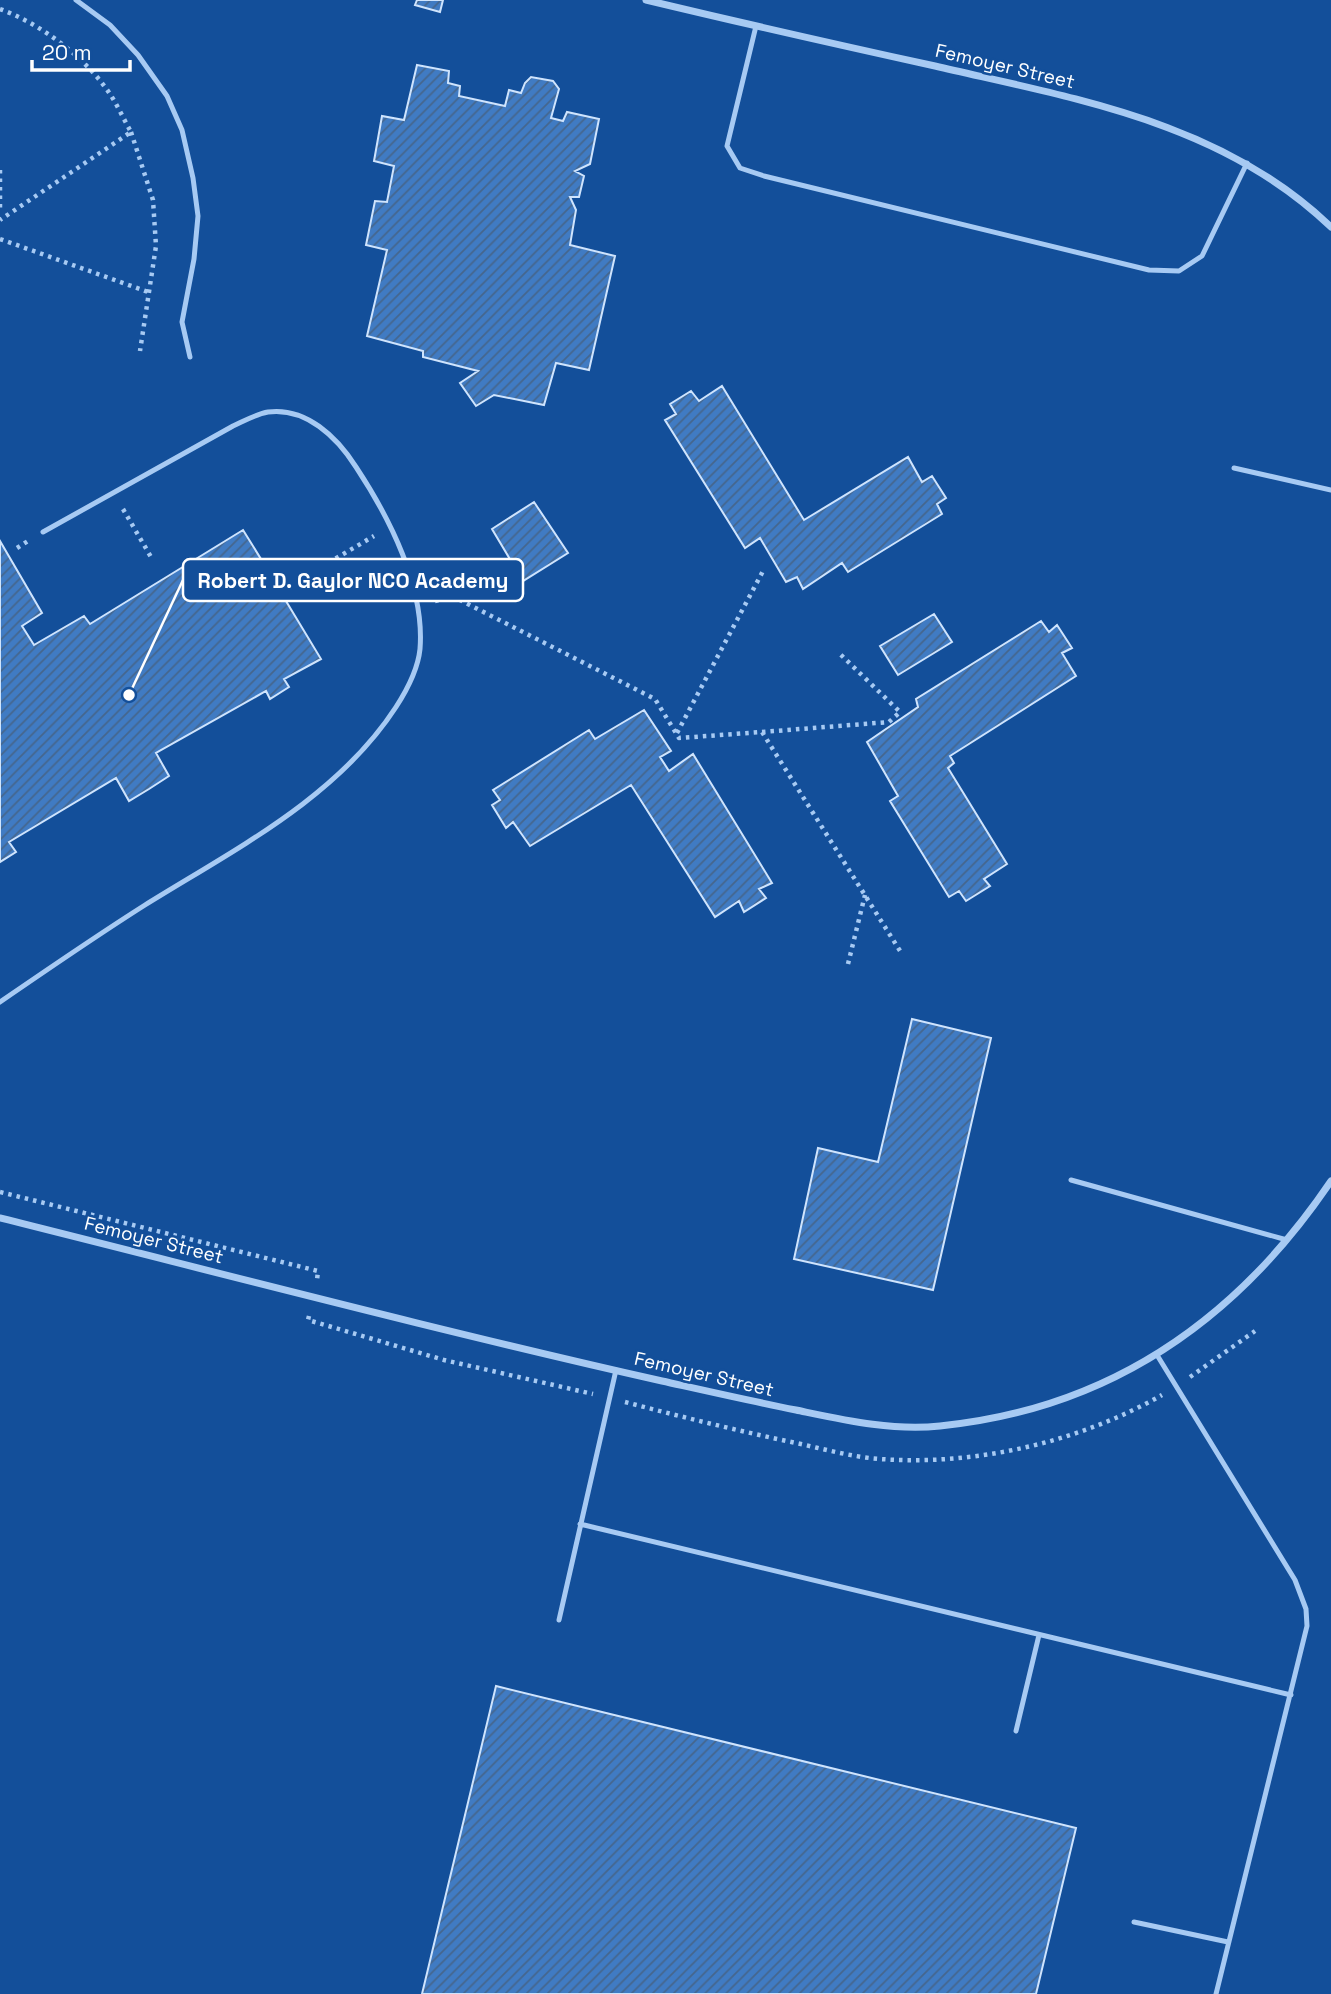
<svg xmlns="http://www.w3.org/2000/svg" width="1331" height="1994" font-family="'Space Grotesk',sans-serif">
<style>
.building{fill:url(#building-hatch);stroke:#cfe4fd;stroke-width:2}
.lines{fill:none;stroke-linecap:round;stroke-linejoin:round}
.path{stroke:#a7caf3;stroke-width:4.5;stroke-dasharray:3.5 5;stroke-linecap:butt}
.lane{stroke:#a7caf3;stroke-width:5}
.street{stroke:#a7caf3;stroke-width:7}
.labels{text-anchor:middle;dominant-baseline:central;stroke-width:5;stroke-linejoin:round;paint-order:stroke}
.street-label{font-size:19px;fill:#fff;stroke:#134f9a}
.leader{fill:none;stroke:#fff;stroke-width:2.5}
.callout-dot{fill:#fff;stroke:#134f9a;stroke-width:2.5}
.callout{fill:#134f9a;stroke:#fff;stroke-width:2.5}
.callout-label{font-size:21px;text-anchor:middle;font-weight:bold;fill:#fff}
</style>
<defs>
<pattern id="building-hatch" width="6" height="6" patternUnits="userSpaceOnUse" patternTransform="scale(1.75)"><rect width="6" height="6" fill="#407bc3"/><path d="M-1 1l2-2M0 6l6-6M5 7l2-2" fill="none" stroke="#45668d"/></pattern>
</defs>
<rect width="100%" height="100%" fill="#134f9a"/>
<path class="building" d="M417,0h26l-3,12 -25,-7z
M417,65l32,6 -1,12 12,3 -1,10 46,10 4,-16 12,3 4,-10 6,-6 22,4 6,8 -8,29 12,3 4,-9 32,7 -9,45 -15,7 9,5 -5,21h-9l6,13 -6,35 45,11 -26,114 -33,-7 -12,42 -50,-10 -18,11 -16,-23 18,-12 -55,-14v-6l-56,-15 20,-86 -21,-5 9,-44 12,1 7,-36 -20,-5 8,-45 22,4z
M722,386l82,134 104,-63 14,25 10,-6 14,22 -9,6 5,10 -94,58 -6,-9 -39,26 -6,-12 -11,5 -26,-44 -15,10 -80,-128 11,-6 -6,-10 21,-13 8,10z
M534,502l34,51 -45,28 -31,-52z
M243,530l31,50 4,-3 13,21 -5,3 35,58 -37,20 5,8 -19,12 -4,-8 -110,62 13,23 -20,13 -20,12 -13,-23 -107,64 7,10 -16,10v-321l42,72 -20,13 12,19 50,-29 6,8z
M934,614l18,28 -54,33 -18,-29z
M1041,621l8,11 8,-7 15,23 -10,5 14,23 -126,80 4,7 -6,5 59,96 -23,15 6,7 -24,15 -7,-10 -10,6 -59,-96 8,-5 -31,-54 51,-35 -2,-8z
M644,710l27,41 -11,6 9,14 24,-17 79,129 -13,6 7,9 -22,14 -5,-11 -24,16 -84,-132 -101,61 -17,-24 -7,6 -14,-23 8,-5 -7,-10 96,-60 6,9z
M912,1019l79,19 -58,252 -139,-31 24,-111 60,14z
M496,1686l580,142 -40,166h-614z"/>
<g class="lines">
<path class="path" d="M0,9c41,15 85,48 110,85 8,12 14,26 21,38l-131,88
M131,132l22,68 3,46 -16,105
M0,170v40
M0,239l151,54
M123,509l28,48
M17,548l11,-7
M299,580l75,-44
M435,601l19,-4 201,102 24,39 83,-6 140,222
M762,732l127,-10 11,-10 -62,-60
M677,733l86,-162
M848,964l17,-69
M0,1192l318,79 -1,9
M309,1316l-1,4 136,40 149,34
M1190,1377l65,-46
M625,1402c57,15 114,29 171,41 28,6 56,14 84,16 96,7 199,-17 282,-64"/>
<path class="lane" d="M76,0l34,25 28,30 29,41 15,34 11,48 5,38 -4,43 -12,63 8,35
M756,26l-29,120 13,22 24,8 385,94 30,1 23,-15 45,-93
M1234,468l97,22
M0,1002c48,-33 96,-66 145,-97 90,-56 192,-107 251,-198 11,-17 22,-38 24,-58 5,-62 -31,-132 -64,-182 -19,-30 -50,-60 -88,-55 -12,2 -24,9 -35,14l-190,106
M1071,1180l216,60
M1157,1355l138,225 11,29 1,17 -91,368
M580,1524l711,171
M559,1620l57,-250
M1016,1731l23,-96
M1134,1922l94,20"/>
<path class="street" d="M646,0c96,23 193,45 289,66 141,33 287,56 396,161
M0,1218c220,55 440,113 662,163 45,10 89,20 134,29 48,10 95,21 144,16 170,-17 297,-106 391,-245"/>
</g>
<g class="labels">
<g class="street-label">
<text transform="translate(1005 66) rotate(13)">Femoyer Street</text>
<text transform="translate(154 1240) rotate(14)">Femoyer Street</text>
<text transform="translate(704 1374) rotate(13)">Femoyer Street</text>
</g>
</g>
<path class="leader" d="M129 695L183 580"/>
<circle class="callout-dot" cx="129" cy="695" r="7"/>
<rect class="callout" x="183" y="559" width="340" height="42" rx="7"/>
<g class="callout-label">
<text x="353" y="588">Robert D. Gaylor NCO Academy</text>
</g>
<path d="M32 60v10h98v-10" fill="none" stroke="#ffffff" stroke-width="3.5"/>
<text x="42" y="60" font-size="21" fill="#ffffff" stroke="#134f9a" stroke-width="5" paint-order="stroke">20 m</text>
</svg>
